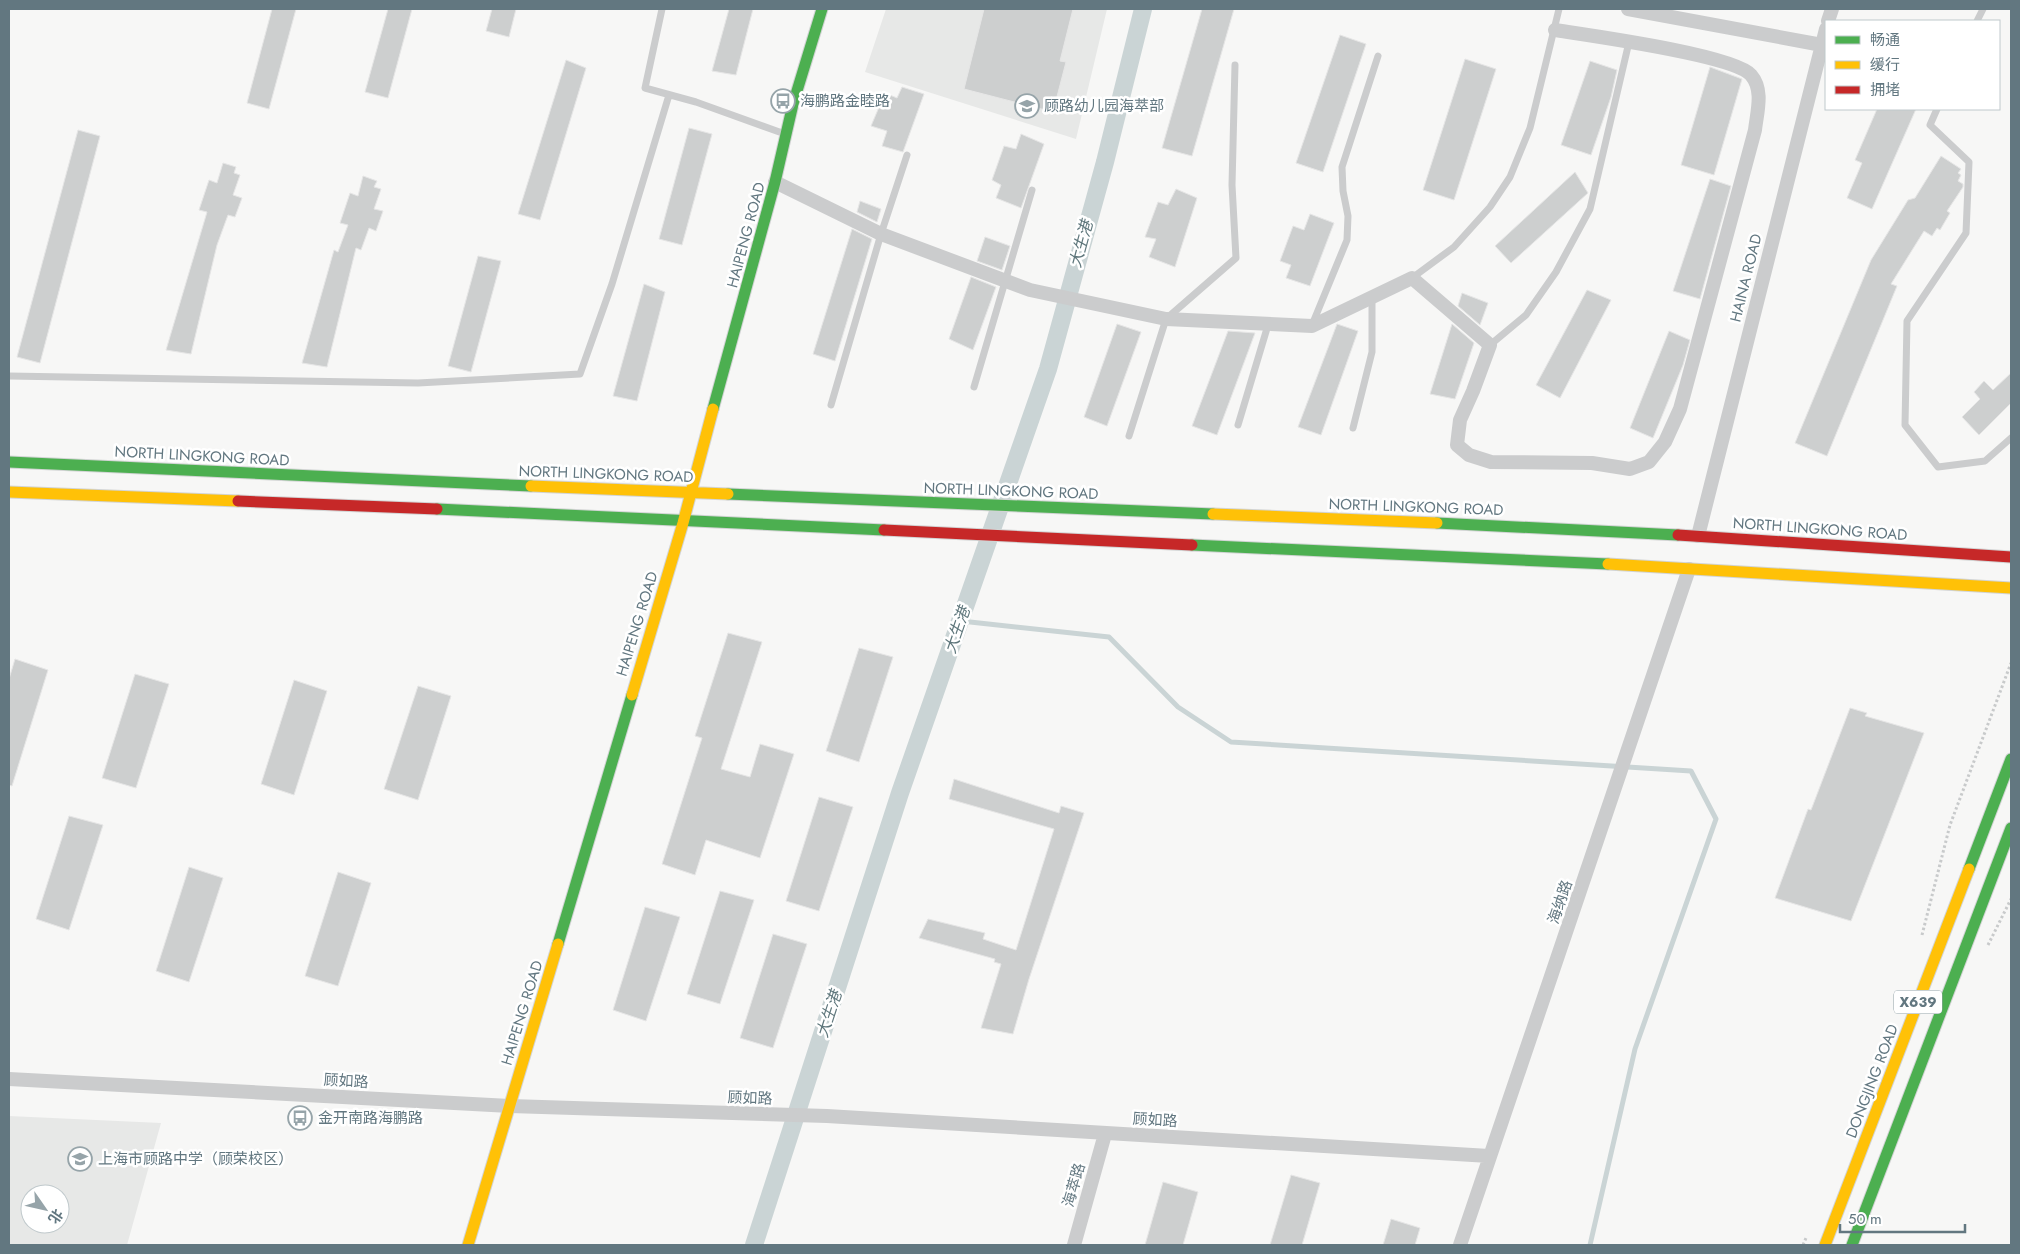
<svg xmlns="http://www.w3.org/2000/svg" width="2020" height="1254" font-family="Jost,'Noto Sans SC',sans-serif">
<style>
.built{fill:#e7e8e7;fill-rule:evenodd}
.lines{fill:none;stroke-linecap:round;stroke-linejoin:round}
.stream{stroke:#cad4d5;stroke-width:5}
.canal{stroke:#cad4d5;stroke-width:18}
.building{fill:#cdcfcf;stroke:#e6e6e6}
.fast-casing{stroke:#d2d4d4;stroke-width:13}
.slow-casing{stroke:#d2d4d4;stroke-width:13}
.jam-casing{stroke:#d2d4d4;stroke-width:13}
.path{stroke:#c8cacb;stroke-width:3;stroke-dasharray:2.5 2.5;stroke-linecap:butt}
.lane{stroke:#cbcccd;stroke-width:7}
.street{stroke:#cbcccd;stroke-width:14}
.fast{stroke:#4caf50;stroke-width:11}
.slow{stroke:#ffc107;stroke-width:11}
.jam{stroke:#c62828;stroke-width:11}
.labels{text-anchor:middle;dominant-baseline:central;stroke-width:5;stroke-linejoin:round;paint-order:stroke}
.shield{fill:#fff;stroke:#91a0a6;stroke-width:1}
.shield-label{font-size:14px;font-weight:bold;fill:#627780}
.poi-label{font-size:15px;fill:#627780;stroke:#fff;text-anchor:start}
.street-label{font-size:15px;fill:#627780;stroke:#fff}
.water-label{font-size:16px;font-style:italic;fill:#5e767b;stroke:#fff}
</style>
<rect width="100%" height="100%" fill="#f7f7f6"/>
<path class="built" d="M886,9h221l-31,130 -211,-67z
M9,1116l152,7 -34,122h-118zM30,1194h30v30h-30z"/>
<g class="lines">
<path class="stream" d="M961,621l148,16 69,70 53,35 460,29 25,48 -81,230 -45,196"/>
<path class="canal" d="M754,1245l146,-452 148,-424 57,-207 38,-153"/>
</g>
<path class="building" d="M272,9h24l-27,100 -22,-6z
M388,9h24l-24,89 -23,-6z
M492,9h24l-7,28 -23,-6z
M729,9h24l-17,66 -24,-4z
M984,9h89l-13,52 6,1 -13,50 -89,-23z
M1202,9h32l-42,147 -30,-8z
M1340,35l26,9 -43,128 -27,-9z
M1465,59l31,10 -42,131 -31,-10z
M566,60l20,8 -46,152 -22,-6z
M1590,61l27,9 -6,27 -20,58 -30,-10z
M1710,67l32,12 -28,96 -33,-10z
M902,87l22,7 -21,58 -21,-6 5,-15 -16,-5 14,-33 12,5z
M1877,109h39l-44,100 -25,-11 15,-35 -7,-3z
M689,128l23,6 -30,111 -23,-6z
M78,130l22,6 -60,227 -23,-6z
M1021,134l23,10 -23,64 -25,-10 5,-13 -9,-5 12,-34 12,3z
M1941,156l20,13 -3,4 3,2 -3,6 5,3v3l-16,24 3,2 -10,17 -3,-2 -5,8 -8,-5 -33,53 6,2 -70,170 -32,-13 76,-183 37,-60 7,-2z
M223,163l13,4 -2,6 6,2 -7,20 9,3 -7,19 -7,-2 -11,30 -26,109 -25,-4 41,-138 -8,-2 10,-30 8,3z
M1575,172l13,21 -77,70 -16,-17z
M363,176l14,5 -3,6 7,2 -7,20 9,2 -7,20 -7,-3 -8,22 -5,-2 -29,119 -25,-4 32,-113 4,2 10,-27 -8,-2 10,-30 8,3z
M1710,179l21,7 -31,113 -27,-8z
M1176,189l21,9 -22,69 -26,-10 7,-18 -11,-2 13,-35 10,3z
M860,201l21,8 -4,13 -20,-10z
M1310,214l24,9 -24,63 -24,-8 5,-13 -11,-4 13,-35 11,4z
M852,229l20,10 -37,122 -22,-7z
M985,237l25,9 -8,24 -25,-9z
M478,256l23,5 -30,111 -23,-6z
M971,277l25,10 -23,63 -24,-11z
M644,284l21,8 -28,109 -24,-5z
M1587,290l24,10 -51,98 -24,-13z
M1462,293l26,10 -8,22 -22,-19z
M1117,324l24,8 -34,94 -23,-9z
M1337,324l21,7 -37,104 -23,-8z
M1452,324l22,19 -19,56 -25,-5z
M1228,331l27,2 -38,102 -25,-9z
M1669,331l21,9 -7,25 -30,73 -23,-10z
M2011,373v30l-32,32 -17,-18 18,-18 -6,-7 10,-11 9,9z
M728,633l34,9 -41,127 29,8 10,-33 34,10 -34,104 -54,-18 -11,35 -33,-11 40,-126 -7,-2z
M859,648l34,9 -34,105 -33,-11z
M15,659l33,11 -36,116 -3,-1v-106z
M135,674l34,10 -33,104 -34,-10z
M294,680l33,11 -33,104 -33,-11z
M418,686l33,10 -33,104 -34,-11z
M1850,708l17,5 -2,3 59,17 -73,188 -76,-23 33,-89 3,1z
M954,779l105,34 2,-7 23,7 -55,166 -16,55 -32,-6 20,-64 -7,-2 1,-3 -76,-21 9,-19 57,14 -2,6 33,11 38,-121 -105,-30z
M819,797l34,10 -34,104 -33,-10z
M69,816l34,9 -34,105 -33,-11z
M189,867l34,11 -34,104 -33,-11z
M338,872l33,11 -33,103 -33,-10z
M720,891l34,9 -34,104 -33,-10z
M645,907l35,10 -34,104 -33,-11z
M773,934l34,10 -34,104 -33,-10z
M1291,1175l29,8 -18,62h-32z
M1163,1182l35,10 -15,53h-38z
M1391,1219l29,9 -5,17h-32z"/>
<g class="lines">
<g class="fast-casing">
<path id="fast" d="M713,409l62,-227 18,-78 29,-95
M9,462l522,24
M728,494l485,20
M437,509l447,21
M1437,523l241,12
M1192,545l416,19
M1969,869l42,-110
M558,944l74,-249
M1852,1245l159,-417"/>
</g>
<g class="slow-casing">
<path id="slow" d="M531,486l197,8
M9,492l229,9
M1213,514l224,9
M1608,564l403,24
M632,695l51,-172 30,-114
M468,1245l90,-301
M1825,1245l144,-376"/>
</g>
<g class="jam-casing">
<path id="jam" d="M238,501l199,8
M884,530l308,15
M1678,535l333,22"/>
</g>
<path class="path" d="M1922,935l28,-110 61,-162
M1988,945l23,-46
M1803,1245l3,-7"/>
<path class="lane" d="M662,9l-17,79 51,14 89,32
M1977,21l6,-12
M1937,109l-7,16 39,37 -3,71 -59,88 -2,104 33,42 47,-6 26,-23
M1412,278l42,-31 36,-40 20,-30 20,-49 29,-119
M1312,325l35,-85 1,-24 -5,-25 -1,-24 36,-111
M1490,345l36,-30 30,-43 34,-63 39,-167
M9,376l409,7 162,-9 32,-90 57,-189
M974,387l58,-197
M831,405l50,-171 26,-79
M1238,425l30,-100
M1353,428l19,-76v-55
M1129,436l37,-117 70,-61 -4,-73 3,-120"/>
<path class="street" d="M1628,9l194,36
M1828,21l4,-12
M775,182l106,52 149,56 136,29 146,7 100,-48 78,67 -17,46 -13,29 -3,25 12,10 22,7 101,1 38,6 19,-7 16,-20 15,-33 75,-279c2,-18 9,-40 -4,-55 -17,-20 -164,-40 -196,-45
M1698,536l128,-507
M9,1079l501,27 317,10 662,40
M1074,1245l31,-111
M1460,1245l229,-676"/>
<use href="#fast" class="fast"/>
<use href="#slow" class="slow"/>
<use href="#jam" class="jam"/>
</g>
<defs>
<g id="bus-ring" transform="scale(1.25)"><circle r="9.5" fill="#fff" stroke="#96a4a9" stroke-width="1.5"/><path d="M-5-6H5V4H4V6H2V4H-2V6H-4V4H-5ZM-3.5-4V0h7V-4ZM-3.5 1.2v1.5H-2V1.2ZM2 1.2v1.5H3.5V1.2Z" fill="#96a4a9"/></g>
<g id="school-ring" transform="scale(1.25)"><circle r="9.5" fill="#fff" stroke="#96a4a9" stroke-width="1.5"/><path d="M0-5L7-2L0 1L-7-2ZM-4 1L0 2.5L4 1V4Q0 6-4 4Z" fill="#96a4a9"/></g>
</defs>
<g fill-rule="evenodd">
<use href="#bus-ring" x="783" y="101"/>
<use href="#school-ring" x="1027" y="106"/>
<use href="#bus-ring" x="300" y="1118"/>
<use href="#school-ring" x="80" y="1159"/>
</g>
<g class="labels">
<rect class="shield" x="1894" y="990.5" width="48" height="23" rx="4"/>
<g class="shield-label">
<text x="1918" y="1002">X639</text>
</g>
<g class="poi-label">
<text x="800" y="101">海鹏路金睦路</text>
<text x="1044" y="106">顾路幼儿园海萃部</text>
<text x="318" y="1118">金开南路海鹏路</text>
<text x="98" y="1159">上海市顾路中学（顾荣校区）</text>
</g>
<g class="street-label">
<text transform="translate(746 235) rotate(-75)">HAIPENG ROAD</text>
<text transform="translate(1746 278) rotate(-76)">HAINA ROAD</text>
<text transform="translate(202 456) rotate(3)">NORTH LINGKONG ROAD</text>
<text transform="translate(606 474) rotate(2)">NORTH LINGKONG ROAD</text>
<text transform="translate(1011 491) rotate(2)">NORTH LINGKONG ROAD</text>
<text transform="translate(1416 507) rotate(2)">NORTH LINGKONG ROAD</text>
<text transform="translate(1820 529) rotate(4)">NORTH LINGKONG ROAD</text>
<text transform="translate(637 624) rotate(-73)">HAIPENG ROAD</text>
<text transform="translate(1560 902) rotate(-71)">海纳路</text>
<text transform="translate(522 1013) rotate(-73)">HAIPENG ROAD</text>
<text transform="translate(346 1081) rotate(3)">顾如路</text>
<text transform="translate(1872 1081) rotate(-69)">DONGJING ROAD</text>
<text transform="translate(750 1098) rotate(2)">顾如路</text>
<text transform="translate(1155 1120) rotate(3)">顾如路</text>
<text transform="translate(1074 1185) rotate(-74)">海萃路</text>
</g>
<g class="water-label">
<text transform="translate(1081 244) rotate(-75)">大生港</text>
<text transform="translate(957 630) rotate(-71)">大生港</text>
<text transform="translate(829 1014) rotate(-72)">大生港</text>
</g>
</g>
<rect width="2020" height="1254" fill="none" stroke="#627780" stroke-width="20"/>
<rect x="1825" y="20" width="175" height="90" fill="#ffffff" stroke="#c0c9cc"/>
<rect x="1835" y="36" width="25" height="8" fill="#4caf50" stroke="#c0c9cc"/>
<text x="1870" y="45" font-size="15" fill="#627780">畅通</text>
<rect x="1835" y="61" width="25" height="8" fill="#ffc107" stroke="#c0c9cc"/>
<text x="1870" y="70" font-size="15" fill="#627780">缓行</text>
<rect x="1835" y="86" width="25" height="8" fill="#c62828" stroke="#c0c9cc"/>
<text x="1870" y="95" font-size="15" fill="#627780">拥堵</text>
<g transform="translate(45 1209) rotate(124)"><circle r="24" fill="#ffffff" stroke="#c0c9cc"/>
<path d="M0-4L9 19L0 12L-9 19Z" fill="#96a4a9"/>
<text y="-8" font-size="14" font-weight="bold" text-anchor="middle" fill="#627780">北</text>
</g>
<path d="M1840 1224v8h125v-8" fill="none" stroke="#627780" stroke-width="2.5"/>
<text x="1848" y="1224" font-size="15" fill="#627780" stroke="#ffffff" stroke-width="4" paint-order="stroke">50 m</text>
</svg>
